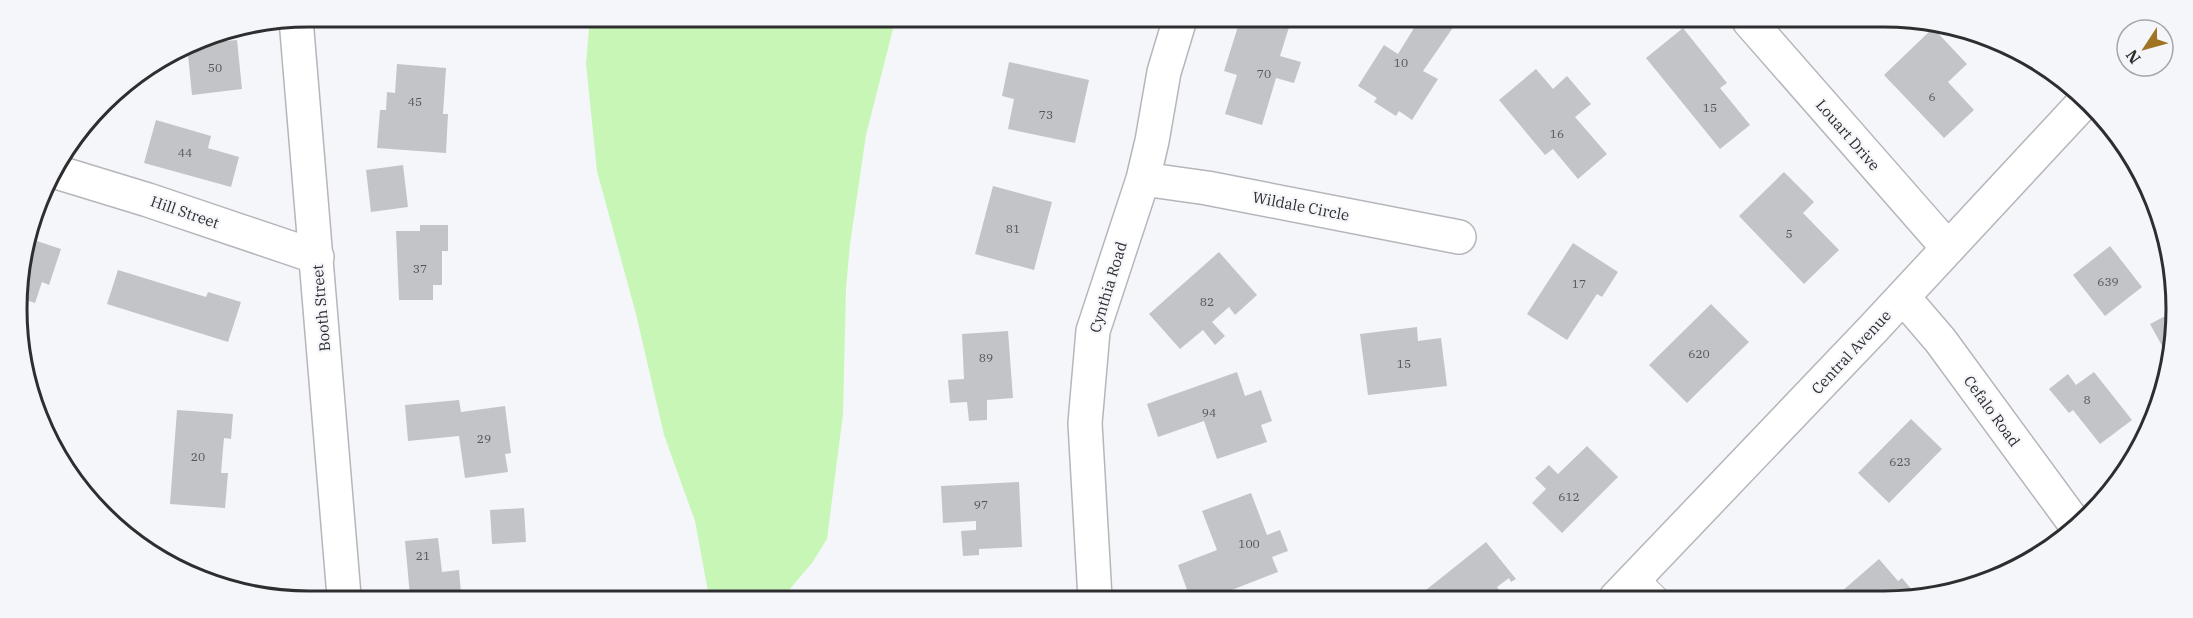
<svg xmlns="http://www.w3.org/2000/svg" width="2193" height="618" font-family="'IBM Plex Serif',serif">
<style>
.green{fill:#c8f6b7}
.building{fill:#c3c4c8}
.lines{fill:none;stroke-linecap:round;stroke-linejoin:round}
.service-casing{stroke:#b5b6bb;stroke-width:22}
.minor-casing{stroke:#b5b6bb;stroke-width:36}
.secondary-casing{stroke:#b5b6bb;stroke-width:36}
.service{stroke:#fff;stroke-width:20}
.minor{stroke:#fff;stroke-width:33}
.secondary{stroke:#fff;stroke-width:33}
.labels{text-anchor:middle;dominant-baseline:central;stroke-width:4.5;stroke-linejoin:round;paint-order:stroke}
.number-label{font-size:12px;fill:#535456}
.street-label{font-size:15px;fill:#2e2e30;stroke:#f5f6fa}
.rim{fill:none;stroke:#2e2e30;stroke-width:3}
</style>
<rect width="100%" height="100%" fill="#f5f6fa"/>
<path class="green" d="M590,17l308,2 -5,10 -27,106 -16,109 -4,44 -3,126 -16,125 -15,24 -29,34h-74l-14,-76 -31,-86 -28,-121 -39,-143 -11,-108z"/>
<path class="building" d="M1240,20l51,1 -11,35 21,6 -7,21 -18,-5 -14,47 -37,-11 12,-39 -13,-4z
M1410,20h45l-3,9 -29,42 15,8 -26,41 -13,-9 -3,5 -22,-14 3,-4 -19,-12 26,-41 14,9 16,-26z
M1683,28l44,55 -7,5 30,37 -30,24 -74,-91z
M1933,28l34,36 -19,18 26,28 -30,28 -60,-63z
M225,33l1,8 11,-1 5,49 -50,6 -5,-50 10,-6z
M1009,62l80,18 -14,63 -67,-14 6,-30 -12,-3z
M397,64l49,4 -3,46h5l-2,39 -69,-5 3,-38h6l1,-18 8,1z
M1536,69l17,20 14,-13 24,28 -16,13 32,37 -29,25 -25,-30 -8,6 -46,-55z
M156,120l55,16 -3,12 31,9 -8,30 -87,-24z
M403,165l5,42 -37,5 -5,-42z
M1784,172l30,30 -11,11 36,37 -35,34 -65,-68z
M993,186l59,16 -18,68 -59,-16z
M420,225h28v26h-6v34h-9v15h-34l-3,-69h24z
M31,239l30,10 -12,36 -7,-3 -7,21 -17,-6 -1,-7z
M1573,243l45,29 -16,25 -5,-3 -30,46 -40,-26z
M2110,246l32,41 -37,29 -32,-41z
M1219,252l38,43 -22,20 -6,-8 -17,15 13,14 -10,9 -12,-15 -23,19 -31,-35z
M118,270l88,27 2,-5 33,10 -13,40 -121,-38z
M1711,304l38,38 -62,61 -38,-38z
M2171,313v37l-5,3 -16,-29z
M1417,327l1,14 23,-3 6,48 -79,9 -8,-61z
M1008,331l5,67 -26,2v20l-18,1 -2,-19 -17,1 -2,-23 16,-1 -2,-45z
M1237,372l8,24 16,-6 11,31 -11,4 6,17 -50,17 -13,-38 -46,16 -11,-33z
M2094,372l38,48 -32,24 -27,-34 -4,3 -20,-24 19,-15 8,11z
M459,400l2,12 44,-6 6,47 -6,1 3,18 -43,6 -6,-42 -51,5 -3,-36z
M177,410l56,4 -2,25 -7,-1 -3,35h7l-3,35 -55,-4z
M1911,419l31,30 -53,54 -31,-30z
M1587,446l31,31 -56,56 -30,-30 14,-14 -11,-11 14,-13 9,9z
M1019,482l3,65 -43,2v6l-16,1 -2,-25 15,-1v-9l-33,2 -2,-37z
M1251,493l16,42 13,-5 8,21 -16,6 6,15 -67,26h-21l-12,-33 39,-15 -15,-39z
M524,508l2,34 -34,2 -2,-34z
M438,538l4,34 17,-2 2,23 -51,3 -5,-55z
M1486,542l30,37 -5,3 -2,-4 -12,9 5,7 -5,4h-65l-6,-8z
M1879,559l19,22 4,-3 10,12 -10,9h-54l-7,-7z
M241,588l26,7v1h-15l-12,-5z"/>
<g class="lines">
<g class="service-casing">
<path id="service" d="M1638,577l22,22"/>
</g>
<g class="minor-casing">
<path id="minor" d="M296,19l48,577
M1749,21l199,227
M53,171l95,29 169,57
M1143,179l64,9 252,49
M1903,297l37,43 138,188
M1095,598l-10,-175 8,-92 50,-152 9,-38 12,-69 16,-53"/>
</g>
<g class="secondary-casing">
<path id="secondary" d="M1616,598l256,-268 211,-227"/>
</g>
<use href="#service" class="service"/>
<use href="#minor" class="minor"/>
<use href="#secondary" class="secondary"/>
</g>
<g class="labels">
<g class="number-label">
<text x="1401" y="62">10</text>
<text x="215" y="67">50</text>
<text x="1264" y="73">70</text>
<text x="1932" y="96">6</text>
<text x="415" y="101">45</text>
<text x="1710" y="107">15</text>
<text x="1046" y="114">73</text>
<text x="1557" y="133">16</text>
<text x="185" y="152">44</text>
<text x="1013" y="228">81</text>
<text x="1789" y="233">5</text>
<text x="420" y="268">37</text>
<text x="2108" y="281">639</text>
<text x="1579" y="283">17</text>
<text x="1207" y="301">82</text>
<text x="1699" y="353">620</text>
<text x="986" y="357">89</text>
<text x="1404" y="363">15</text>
<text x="2087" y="399">8</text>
<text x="1209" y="412">94</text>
<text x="484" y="438">29</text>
<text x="198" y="456">20</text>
<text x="1900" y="461">623</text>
<text x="1569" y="496">612</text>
<text x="981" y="504">97</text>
<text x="1249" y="543">100</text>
<text x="423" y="555">21</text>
</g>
<g class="street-label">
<text transform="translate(1848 135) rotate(49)">Louart Drive</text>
<text transform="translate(1301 206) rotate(11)">Wildale Circle</text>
<text transform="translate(185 212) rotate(19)">Hill Street</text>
<text transform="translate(1108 287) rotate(-73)">Cynthia Road</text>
<text transform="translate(321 308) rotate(-95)">Booth Street</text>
<text transform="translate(1851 352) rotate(-47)">Central Avenue</text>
<text transform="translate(1992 411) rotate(54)">Cefalo Road</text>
</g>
</g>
<path d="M0 0H2193V618H0ZM309 27H1884A282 282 0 0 1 2166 309V309A282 282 0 0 1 1884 591H309A282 282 0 0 1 27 309V309A282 282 0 0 1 309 27Z" fill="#f5f6fa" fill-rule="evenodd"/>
<path class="rim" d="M309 27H1884A282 282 0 0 1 2166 309V309A282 282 0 0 1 1884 591H309A282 282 0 0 1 27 309V309A282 282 0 0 1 309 27Z"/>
<g transform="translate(2145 48) rotate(234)"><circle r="28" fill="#f5f6fa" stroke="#a5a6a9" stroke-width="1.5"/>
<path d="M0-4.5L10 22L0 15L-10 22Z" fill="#9f7524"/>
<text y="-9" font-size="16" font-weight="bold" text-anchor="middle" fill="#2e2e30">N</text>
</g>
</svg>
